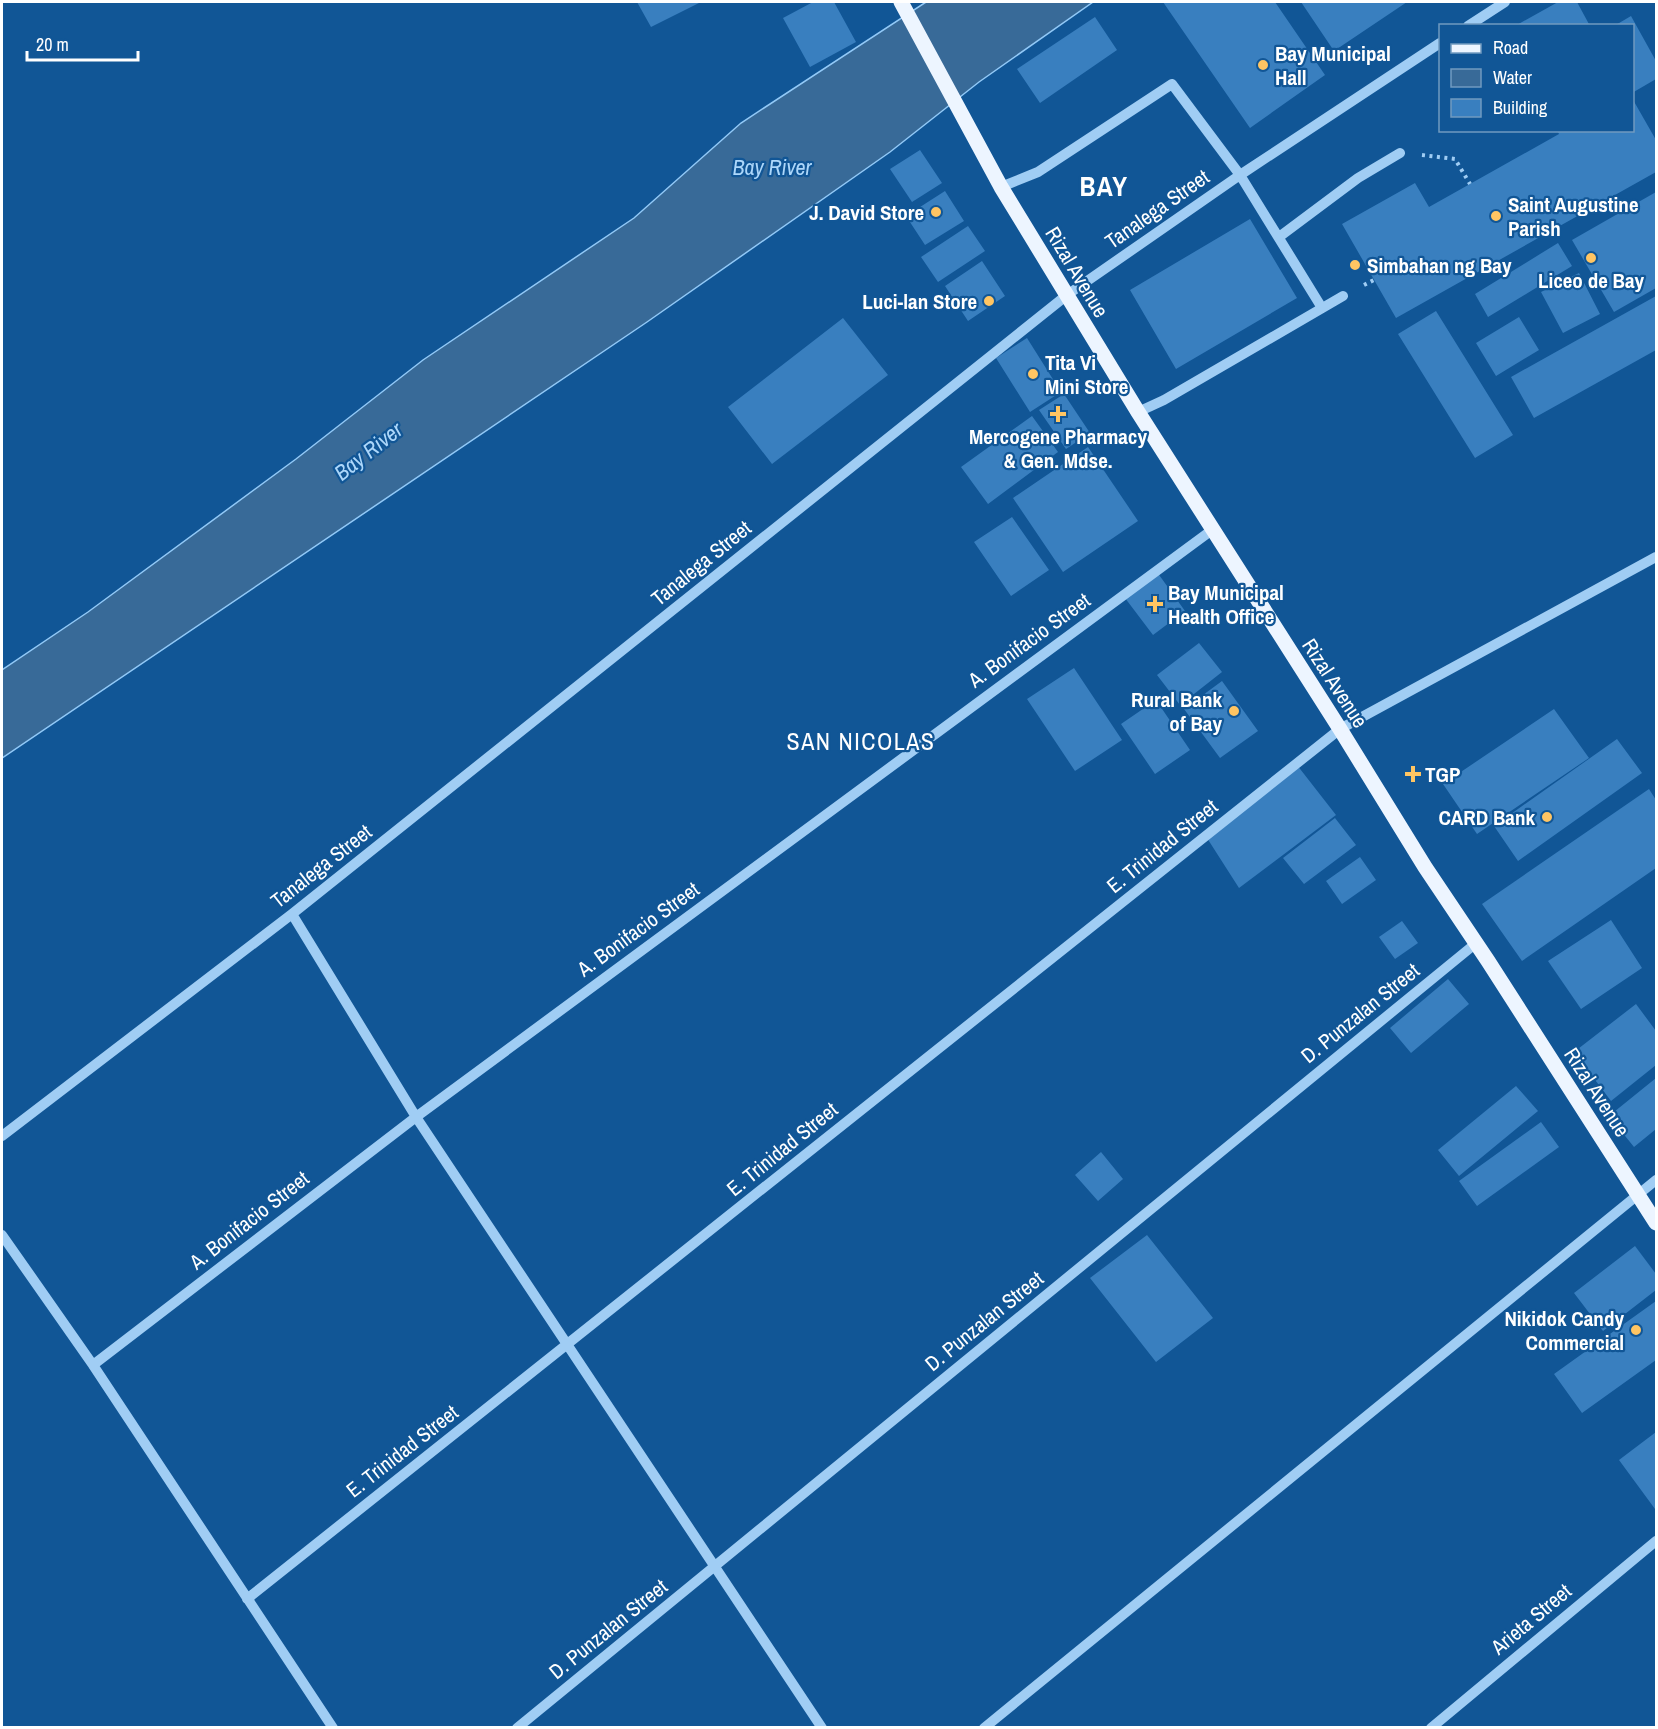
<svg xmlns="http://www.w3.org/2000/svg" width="1658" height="1729" font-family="'Archivo Narrow',sans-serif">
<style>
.water{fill:#386a98;stroke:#92c9f7;stroke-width:1.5}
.building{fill:#397fbf}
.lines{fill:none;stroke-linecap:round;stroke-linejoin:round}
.path{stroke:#a0cdf4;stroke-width:4;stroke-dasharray:3 4.5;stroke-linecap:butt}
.minor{stroke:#a0cdf4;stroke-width:10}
.major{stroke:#edf5ff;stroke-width:15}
.poi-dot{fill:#ffc563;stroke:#115696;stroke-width:2}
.labels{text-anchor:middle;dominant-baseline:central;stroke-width:4.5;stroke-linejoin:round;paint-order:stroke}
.poi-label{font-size:21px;font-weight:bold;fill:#fff;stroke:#115696;text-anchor:start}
.street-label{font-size:21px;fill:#fff;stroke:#115696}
.water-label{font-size:22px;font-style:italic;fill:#add7fa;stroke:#115696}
.quarter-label{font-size:24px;letter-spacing:1.5px;fill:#fff;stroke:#115696}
.district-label{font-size:27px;font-weight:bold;letter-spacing:1.5px;fill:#fff;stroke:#115696}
</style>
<rect width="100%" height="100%" fill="#115696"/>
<path class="water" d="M926,2h167l-114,80 -89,70 -243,170 -645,436v-88l86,-58 208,-153 127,-99 211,-142 107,-95z"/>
<path class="building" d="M637,2h64l-50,25z
M813,2h21l22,40 -46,25 -27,-49z
M1163,2h112l50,73 -75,53z
M1301,2h106l-73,49z
M1558,2h19l13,24h-75z
M1631,16l25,45v18l-24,14v-67h-18z
M1095,17l22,33 -77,53 -23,-34z
M1632,98l24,42v32l-260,146 -54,-94 73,-41 14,24 130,-73 -2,-4h75z
M920,150l22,33 -30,19 -22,-33z
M945,191l19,30 -39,24 -19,-29z
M1656,192v96l-42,24 -42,-72z
M1250,219l47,79 -121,71 -46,-79z
M968,226l17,25 -47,31 -17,-25z
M1558,243l14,23 -84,51 -13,-23z
M982,261l23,35 -37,25 -23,-35z
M1579,273l21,41 -37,19 -22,-41z
M1656,296v54l-122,68 -23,-41z
M1436,311l77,124 -38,23 -77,-124z
M1519,317l20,33 -43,26 -20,-33z
M843,318l45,57 -116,89 -44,-57z
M1027,338l34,54 -31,20 -34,-54z
M1064,394l26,39 -24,16 -27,-39z
M1032,416l26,36 -70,52 -27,-37z
M1088,447l50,74 -75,51 -50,-74z
M1012,517l37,53 -38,26 -37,-54z
M1157,572l28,39 -32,24 -28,-37z
M1199,643l23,29 -42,33 -23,-30z
M1074,668l48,72 -47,31 -48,-72z
M1222,681l36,50 -38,27 -36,-49z
M1156,700l34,50 -35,24 -34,-50z
M1554,709l35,49 -112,76 -34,-50z
M1617,739l25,34 -124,88 -24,-35z
M1297,765l39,50 -97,73 -32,-50z
M1649,789l7,11v68l-134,93 -40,-57z
M1335,818l21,27 -52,39 -21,-26z
M1360,857l16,23 -34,24 -16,-23z
M1611,920l31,48 -61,41 -33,-48z
M1402,921l16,22 -23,16 -16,-22z
M1448,979l21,25 -58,49 -21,-25z
M1636,1004l20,27v34l-45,36 -37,-49z
M1656,1078v51l-22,18 -25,-31z
M1516,1086l22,25 -79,65 -21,-26z
M1541,1122l18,25 -82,59 -18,-25z
M1101,1152l22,27 -25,22 -23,-26z
M1147,1235l66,83 -57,44 -66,-84z
M1635,1246l21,28v16l-53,41 -29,-38z
M1656,1301v59l-74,53 -28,-39z
M1656,1432v76l-1,1 -36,-49z"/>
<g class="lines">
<path class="path" d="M1422,155l33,4 15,25
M1364,285l10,-5"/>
<path class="minor" d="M1468,26l37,-24
M1001,187l37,-15 134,-88 68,91 82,133
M1279,237l79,-59 42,-25
M1138,412l26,-12 179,-104
M292,914l124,203 406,611
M2,1136l290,-222 775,-619 173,-120 200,-132
M2,1235l91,130 240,363
M93,1365l323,-248 796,-587
M247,1599l1093,-870 316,-172
M517,1728l958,-784
M984,1728l672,-548
M1431,1728l225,-187"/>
<path class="major" d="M901,2l100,185 137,225 202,317 85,138 63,94 168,262"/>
</g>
<g class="poi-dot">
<circle cx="1263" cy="65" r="6"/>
<circle cx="936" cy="212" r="6"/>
<circle cx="1496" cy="216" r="6"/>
<circle cx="1591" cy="258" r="6"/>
<circle cx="1355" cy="265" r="6"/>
<circle cx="989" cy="301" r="6"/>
<circle cx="1033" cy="374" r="6"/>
<path d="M1055 405h6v6h6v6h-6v6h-6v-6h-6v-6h6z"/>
<path d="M1152 595h6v6h6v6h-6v6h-6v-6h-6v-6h6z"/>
<circle cx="1234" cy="711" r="6"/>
<path d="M1410 765h6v6h6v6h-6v6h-6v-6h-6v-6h6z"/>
<circle cx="1547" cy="817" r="6"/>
<circle cx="1636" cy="1330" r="6"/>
</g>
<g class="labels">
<g class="poi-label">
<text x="1275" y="53">Bay Municipal<tspan x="1275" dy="24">Hall</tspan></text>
<text x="1508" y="204">Saint Augustine<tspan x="1508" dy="24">Parish</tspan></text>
<text x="924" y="212" text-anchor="end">J. David Store</text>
<text x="1367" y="265">Simbahan ng Bay</text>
<text x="1591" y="280" text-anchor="middle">Liceo de Bay</text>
<text x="977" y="301" text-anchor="end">Luci-lan Store</text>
<text x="1045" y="362">Tita Vi<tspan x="1045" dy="24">Mini Store</tspan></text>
<text x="1058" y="436" text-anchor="middle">Mercogene Pharmacy<tspan x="1058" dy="24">&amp; Gen. Mdse.</tspan></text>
<text x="1168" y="592">Bay Municipal<tspan x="1168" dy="24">Health Office</tspan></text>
<text x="1222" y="699" text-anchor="end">Rural Bank<tspan x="1222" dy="24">of Bay</tspan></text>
<text x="1425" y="774">TGP</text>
<text x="1535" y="817" text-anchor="end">CARD Bank</text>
<text x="1624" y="1318" text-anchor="end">Nikidok Candy<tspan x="1624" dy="24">Commercial</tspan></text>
</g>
<g class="street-label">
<text transform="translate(1157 209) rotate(-35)">Tanalega Street</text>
<text transform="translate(1077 272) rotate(59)">Rizal Avenue</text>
<text transform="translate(701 563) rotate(-39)">Tanalega Street</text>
<text transform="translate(1029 640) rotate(-36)">A. Bonifacio Street</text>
<text transform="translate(1335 683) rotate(57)">Rizal Avenue</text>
<text transform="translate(1162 846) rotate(-39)">E. Trinidad Street</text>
<text transform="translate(321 866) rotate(-38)">Tanalega Street</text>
<text transform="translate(638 929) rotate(-36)">A. Bonifacio Street</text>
<text transform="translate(1360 1013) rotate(-39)">D. Punzalan Street</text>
<text transform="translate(1597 1092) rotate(57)">Rizal Avenue</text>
<text transform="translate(782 1149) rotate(-39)">E. Trinidad Street</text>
<text transform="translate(249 1220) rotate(-38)">A. Bonifacio Street</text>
<text transform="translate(984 1321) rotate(-39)">D. Punzalan Street</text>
<text transform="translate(402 1451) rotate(-38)">E. Trinidad Street</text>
<text transform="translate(1531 1619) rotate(-40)">Arieta Street</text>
<text transform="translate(608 1629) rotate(-39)">D. Punzalan Street</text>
</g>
<g class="water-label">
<text x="772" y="167">Bay River</text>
<text transform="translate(368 451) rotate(-38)">Bay River</text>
</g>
<g class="quarter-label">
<text x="861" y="741">SAN NICOLAS</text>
</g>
<g class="district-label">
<text x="1104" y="186">BAY</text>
</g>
</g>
<rect width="1658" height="1729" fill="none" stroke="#ffffff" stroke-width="6"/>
<rect x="1439" y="24" width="195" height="108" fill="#115696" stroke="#709ac0" stroke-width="1.5"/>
<rect x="1451" y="44" width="30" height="9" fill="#edf5ff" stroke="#709ac0" stroke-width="1.5"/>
<text x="1493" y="54" font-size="18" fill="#ffffff">Road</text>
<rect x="1451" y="69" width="30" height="18" fill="#386a98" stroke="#709ac0" stroke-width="1.5"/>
<text x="1493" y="84" font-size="18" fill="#ffffff">Water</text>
<rect x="1451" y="99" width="30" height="18" fill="#397fbf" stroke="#709ac0" stroke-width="1.5"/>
<text x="1493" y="114" font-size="18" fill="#ffffff">Building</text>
<path d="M27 51v9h111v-9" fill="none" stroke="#ffffff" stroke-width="3"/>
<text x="36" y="51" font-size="18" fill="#ffffff" stroke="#115696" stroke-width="4.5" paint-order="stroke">20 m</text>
</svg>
